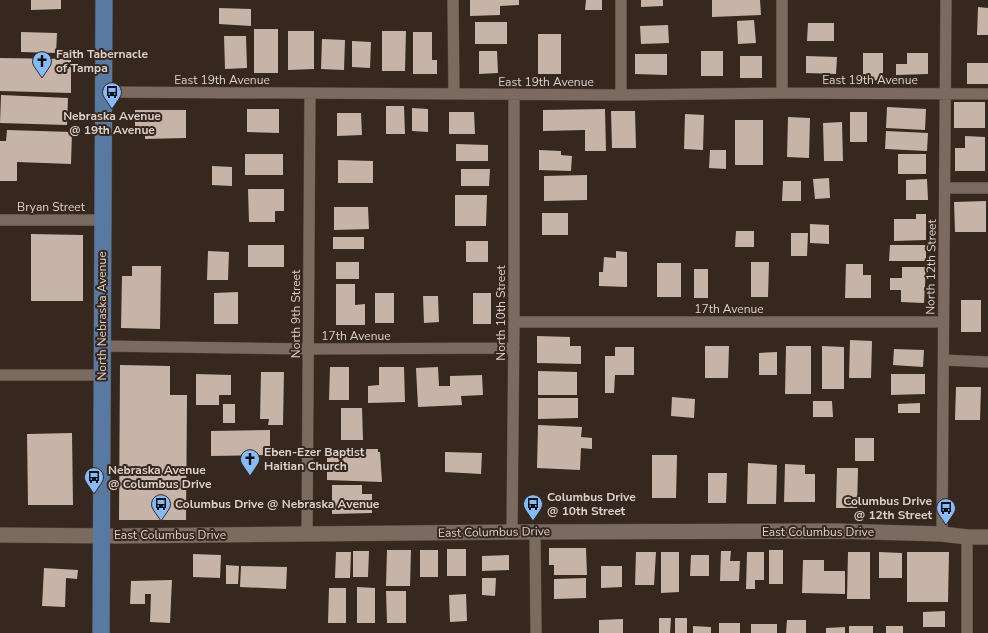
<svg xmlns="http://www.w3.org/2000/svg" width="988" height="633" font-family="'Nunito Sans',sans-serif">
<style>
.building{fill:#c6b4a9}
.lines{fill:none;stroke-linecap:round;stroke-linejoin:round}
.street-casing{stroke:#4e433b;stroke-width:12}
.secondary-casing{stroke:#4e433b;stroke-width:16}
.primary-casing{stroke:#4e433b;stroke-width:18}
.street{stroke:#7a6a5f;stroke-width:11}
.secondary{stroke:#7a6a5f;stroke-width:15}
.primary{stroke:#5879a2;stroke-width:17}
.labels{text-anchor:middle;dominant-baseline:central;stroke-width:4;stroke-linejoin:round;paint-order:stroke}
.poi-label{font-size:12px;font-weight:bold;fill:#dbd1cb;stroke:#36281f;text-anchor:start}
.street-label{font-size:12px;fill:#dbd1cb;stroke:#36281f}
</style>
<rect width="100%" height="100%" fill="#36281f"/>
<path class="building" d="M31,0h30v9l-30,1z
M470,0h49v5l-19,1v9l-30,1z
M586,0h16v10h-17z
M641,0h22v6l-22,1z
M712,0h48l1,15 -49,2z
M978,7l10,1v27h-11z
M219,8l32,1v17l-32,-2z
M754,20l2,23 -18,1 -1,-23z
M475,22h32v22h-32z
M808,23h26v18h-27z
M668,25l1,18 -28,1 -1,-18z
M254,29h24v44h-24z
M288,31h26v38l-26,1z
M382,31h24l-1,40h-23z
M21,32l36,1 -1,20 -35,-1z
M413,32h19v28h5v14h-24z
M538,34h23v40h-23z
M224,36h22l1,32 -22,1z
M322,39l23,1 -1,30 -23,-1z
M352,41l19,1 -1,26 -18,-1z
M479,51h18l1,22 -19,1z
M701,51h22v25h-22z
M863,53h20v27l-20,1z
M907,53h21v21l-32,1v-11h11z
M635,54h32v21l-32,-1z
M740,56h22v22h-22z
M806,56l31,1 -1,17 -30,-1z
M0,58l71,1v34l-71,-2z
M967,63h21v21h-21z
M1,95l67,3 -1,27 -67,-2z
M954,102h31v26h-31z
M386,106h18l1,28h-19z
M887,107l39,2 -1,21 -39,-2z
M412,108l16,1v23l-16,-1z
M247,109h32v24l-32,-1z
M605,109l1,42h-21v-21l-42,1v-21z
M135,110h51v28l-41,1v-10l-10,1z
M611,111h24l1,37h-24z
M449,112h25l1,22h-26z
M850,112h17v30h-17z
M337,113h24l1,22 -25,1z
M685,114l19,1 -1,35 -19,-1z
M788,117l22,1 -1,40 -22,-1z
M735,120h28v45h-28z
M842,122l1,39h-19l-1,-38z
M7,130l65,2 -1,32 -54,-2v19h-17v-40h6z
M886,131l42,2 -1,18 -42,-2z
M965,136l20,1v34h-30v-23h10z
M456,144l32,1v16h-32z
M539,150l22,1v4l11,1 -1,15 -32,-1z
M710,150h16v19l-17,-1z
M245,154h38v21h-38z
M898,154h28v20h-28z
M338,160l35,1v22h-35z
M212,166l20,1v19l-20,-1z
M461,169h29l-1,17h-28z
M587,175v25l-43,1v-25z
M829,178l1,20 -15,1 -2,-20z
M927,179l1,21h-22v-20z
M783,181h18v20h-19z
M248,189h36v22h-9v11h-26z
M455,195h32l-1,31h-31z
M986,201v31h-31l-1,-30z
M334,207h34l1,22 -35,1z
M542,213h26v22h-26z
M916,214h10v26l-32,1v-22h22z
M810,224l19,1v19l-19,-1z
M736,231h18v16h-19z
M791,233h17l-1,23h-16z
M31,234l52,1v66h-52z
M333,237h31v12h-31z
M466,241h22v21h-22z
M248,245h36v22h-36z
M890,245h36v16h-37z
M208,251l21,1 -1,28h-21z
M616,251l11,1v35l-28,-1v-14h4l1,-15 12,1z
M336,262h23v17h-23z
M751,262h18l-1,35h-17z
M657,263h24v34h-24z
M846,264h17v11h8v23h-26z
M132,266h29l-1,63 -39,-1 1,-52h10z
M902,267h24l-2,36 -23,-1v-12h-11v-12h12z
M694,269h14v29h-14z
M336,284h19v21l10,-1v21h-29z
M238,292v32h-24v-31z
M375,293h19v30h-19z
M473,293h18v31h-18z
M423,296h15l1,26 -15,1z
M961,300h20v32h-20z
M537,336l33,1v9h11v18l-44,-1z
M850,340l22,1 -1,37h-22z
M705,346h24l-1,32h-23z
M786,346h25v48h-26z
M822,346l22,1v42h-22z
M615,347h19v28h-19l-1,18h-9v-37h10z
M894,349l30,1 -1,17 -30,-2z
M777,352v23h-18v-22z
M120,365l50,1v29h17l-1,125h-67z
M330,367h19v33h-20z
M379,367h25l1,35 -37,1v-17l11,-1z
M438,367l1,19h11v-10l32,-1 1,20 -22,1 1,9 -44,2 -2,-39z
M538,371l39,1v23h-39z
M261,372h23l-1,53h-15l1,-6h-9z
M196,374l35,1v20h-12v10h-23z
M891,374h34v20l-34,1z
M956,387h25l-1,33h-25z
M672,397l23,2 -1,19 -23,-2z
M538,398h40v20l-40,1z
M813,401h19l1,16h-20z
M920,403v10h-22v-9z
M223,404h12v19h-12z
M341,408h21l1,32h-22z
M538,425l44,2 -1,10 11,1v11l-11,-1 -1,22 -43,-2z
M270,430v25l-59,1v-25z
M72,433l1,72h-45l-1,-71z
M855,438h19v23h-19z
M327,449h51v3h2l2,30 -55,-2z
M445,452l37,1 -1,21 -36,-2z
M652,455h25l-1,43h-24z
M748,463l29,2 -1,39h-29z
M785,464l20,1v9h10v28h-31z
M837,468h21l-1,40h-21z
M708,473h19l-1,30h-18z
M332,485h30v9h10v19l-40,1z
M549,548h37l1,27h-33v-10h-5z
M447,549h19v27h-19z
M387,550h24l-1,36h-24z
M420,550h18v27h-18z
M769,550h14v34h-14z
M353,551h16l-1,26h-15z
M721,551h10l-1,10h10l-1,20h-19z
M336,552h15l-1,26h-15z
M636,552h20l-2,33h-19z
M661,552h18v40l-18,1z
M747,552h17v28h-9v9h-9z
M848,552h22v47h-23z
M879,552l23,1v25h-23z
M907,552h42l-1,50h-41z
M193,554l28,1 -1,23 -27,-1z
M509,555v15l-27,1v-15z
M691,555h18v21h-19z
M803,560h21v11h21v23l-43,-1z
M226,565l13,1 -1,18h-12z
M241,566l46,1 -1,22 -46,-2z
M601,566h21v21l-21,1z
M44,568l34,2 -1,9 -11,-1 -1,29 -23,-1z
M482,578h14l-1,18 -13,-1z
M586,578v20l-32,1v-20z
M172,580l-2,43 -20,-1 1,-28h-6v10h-15l1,-23z
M357,587l18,1v35h-18z
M329,588h17v35h-18z
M386,591h20v32h-19z
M466,594l1,27 -17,1 -1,-27z
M945,611v16h-22v-15z
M659,618h12l-1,15h-11z
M675,618h12v15h-12z
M623,619v14h-24v-13z
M787,620h19v13h-20z
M719,623h21v10h-21z
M751,624h26v9h-26z
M693,626l18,1v6h-18z
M849,626h24v7h-24z
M886,626h17v7h-17z
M845,627v6h-19v-5z"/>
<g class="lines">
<g class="street-casing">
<path id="street" d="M453,0l1,94
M621,0v95
M782,0v93
M104,92l517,3 161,-2 206,1
M945,188h43
M0,220h103
M514,322h429
M102,346l207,3 205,-1
M944,360l44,2
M0,375h102
M512,532l2,-210v-228
M535,532l1,101
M942,534l4,-534
M307,535l3,-441
M967,633v-96"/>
</g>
<g class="secondary-casing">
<path id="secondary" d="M0,535l118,1 394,-4 324,-1 106,3 25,3h21"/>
</g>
<g class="primary-casing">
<path id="primary" d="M101,633l3,-633"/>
</g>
<use href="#street" class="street"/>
<use href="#secondary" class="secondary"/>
<use href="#primary" class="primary"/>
</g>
<defs>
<g id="church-pin" transform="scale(1)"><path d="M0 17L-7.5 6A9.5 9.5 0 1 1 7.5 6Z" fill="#85bbfb" stroke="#36281f"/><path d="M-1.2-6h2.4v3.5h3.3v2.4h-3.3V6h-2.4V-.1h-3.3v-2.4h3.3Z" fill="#111"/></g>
<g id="bus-pin" transform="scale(1)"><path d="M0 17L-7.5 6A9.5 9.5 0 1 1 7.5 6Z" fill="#85bbfb" stroke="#36281f"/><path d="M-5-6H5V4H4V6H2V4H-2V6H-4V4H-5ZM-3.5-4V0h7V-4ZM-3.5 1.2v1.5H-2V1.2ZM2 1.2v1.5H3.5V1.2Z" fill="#111"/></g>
</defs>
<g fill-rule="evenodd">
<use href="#church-pin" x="42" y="61"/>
<use href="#bus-pin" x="112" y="92"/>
<use href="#church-pin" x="250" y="459"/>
<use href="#bus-pin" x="94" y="477"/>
<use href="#bus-pin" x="161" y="504"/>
<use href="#bus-pin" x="533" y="504"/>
<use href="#bus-pin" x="946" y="508"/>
</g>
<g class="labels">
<g class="poi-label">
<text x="56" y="54">Faith Tabernacle<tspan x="56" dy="14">of Tampa</tspan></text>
<text x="112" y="116" text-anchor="middle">Nebraska Avenue<tspan x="112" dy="14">@ 19th Avenue</tspan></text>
<text x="264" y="452">Eben-Ezer Baptist<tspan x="264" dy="14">Haitian Church</tspan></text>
<text x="108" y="470">Nebraska Avenue<tspan x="108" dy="14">@ Columbus Drive</tspan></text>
<text x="547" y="497">Columbus Drive<tspan x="547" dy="14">@ 10th Street</tspan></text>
<text x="932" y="501" text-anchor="end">Columbus Drive<tspan x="932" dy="14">@ 12th Street</tspan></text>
<text x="175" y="504">Columbus Drive @ Nebraska Avenue</text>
</g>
<g class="street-label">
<text x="222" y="80">East 19th Avenue</text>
<text x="870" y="80">East 19th Avenue</text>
<text x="546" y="82">East 19th Avenue</text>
<text x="51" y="207">Bryan Street</text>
<text transform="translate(931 267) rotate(-89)">North 12th Street</text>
<text x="729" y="309">17th Avenue</text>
<text transform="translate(501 313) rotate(-90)">North 10th Street</text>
<text transform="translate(296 314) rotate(-90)">North 9th Street</text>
<text transform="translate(102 316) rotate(-90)">North Nebraska Avenue</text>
<text x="356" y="336">17th Avenue</text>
<text transform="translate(494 532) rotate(-1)">East Columbus Drive</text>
<text x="818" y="532">East Columbus Drive</text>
<text x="170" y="535">East Columbus Drive</text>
</g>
</g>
</svg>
